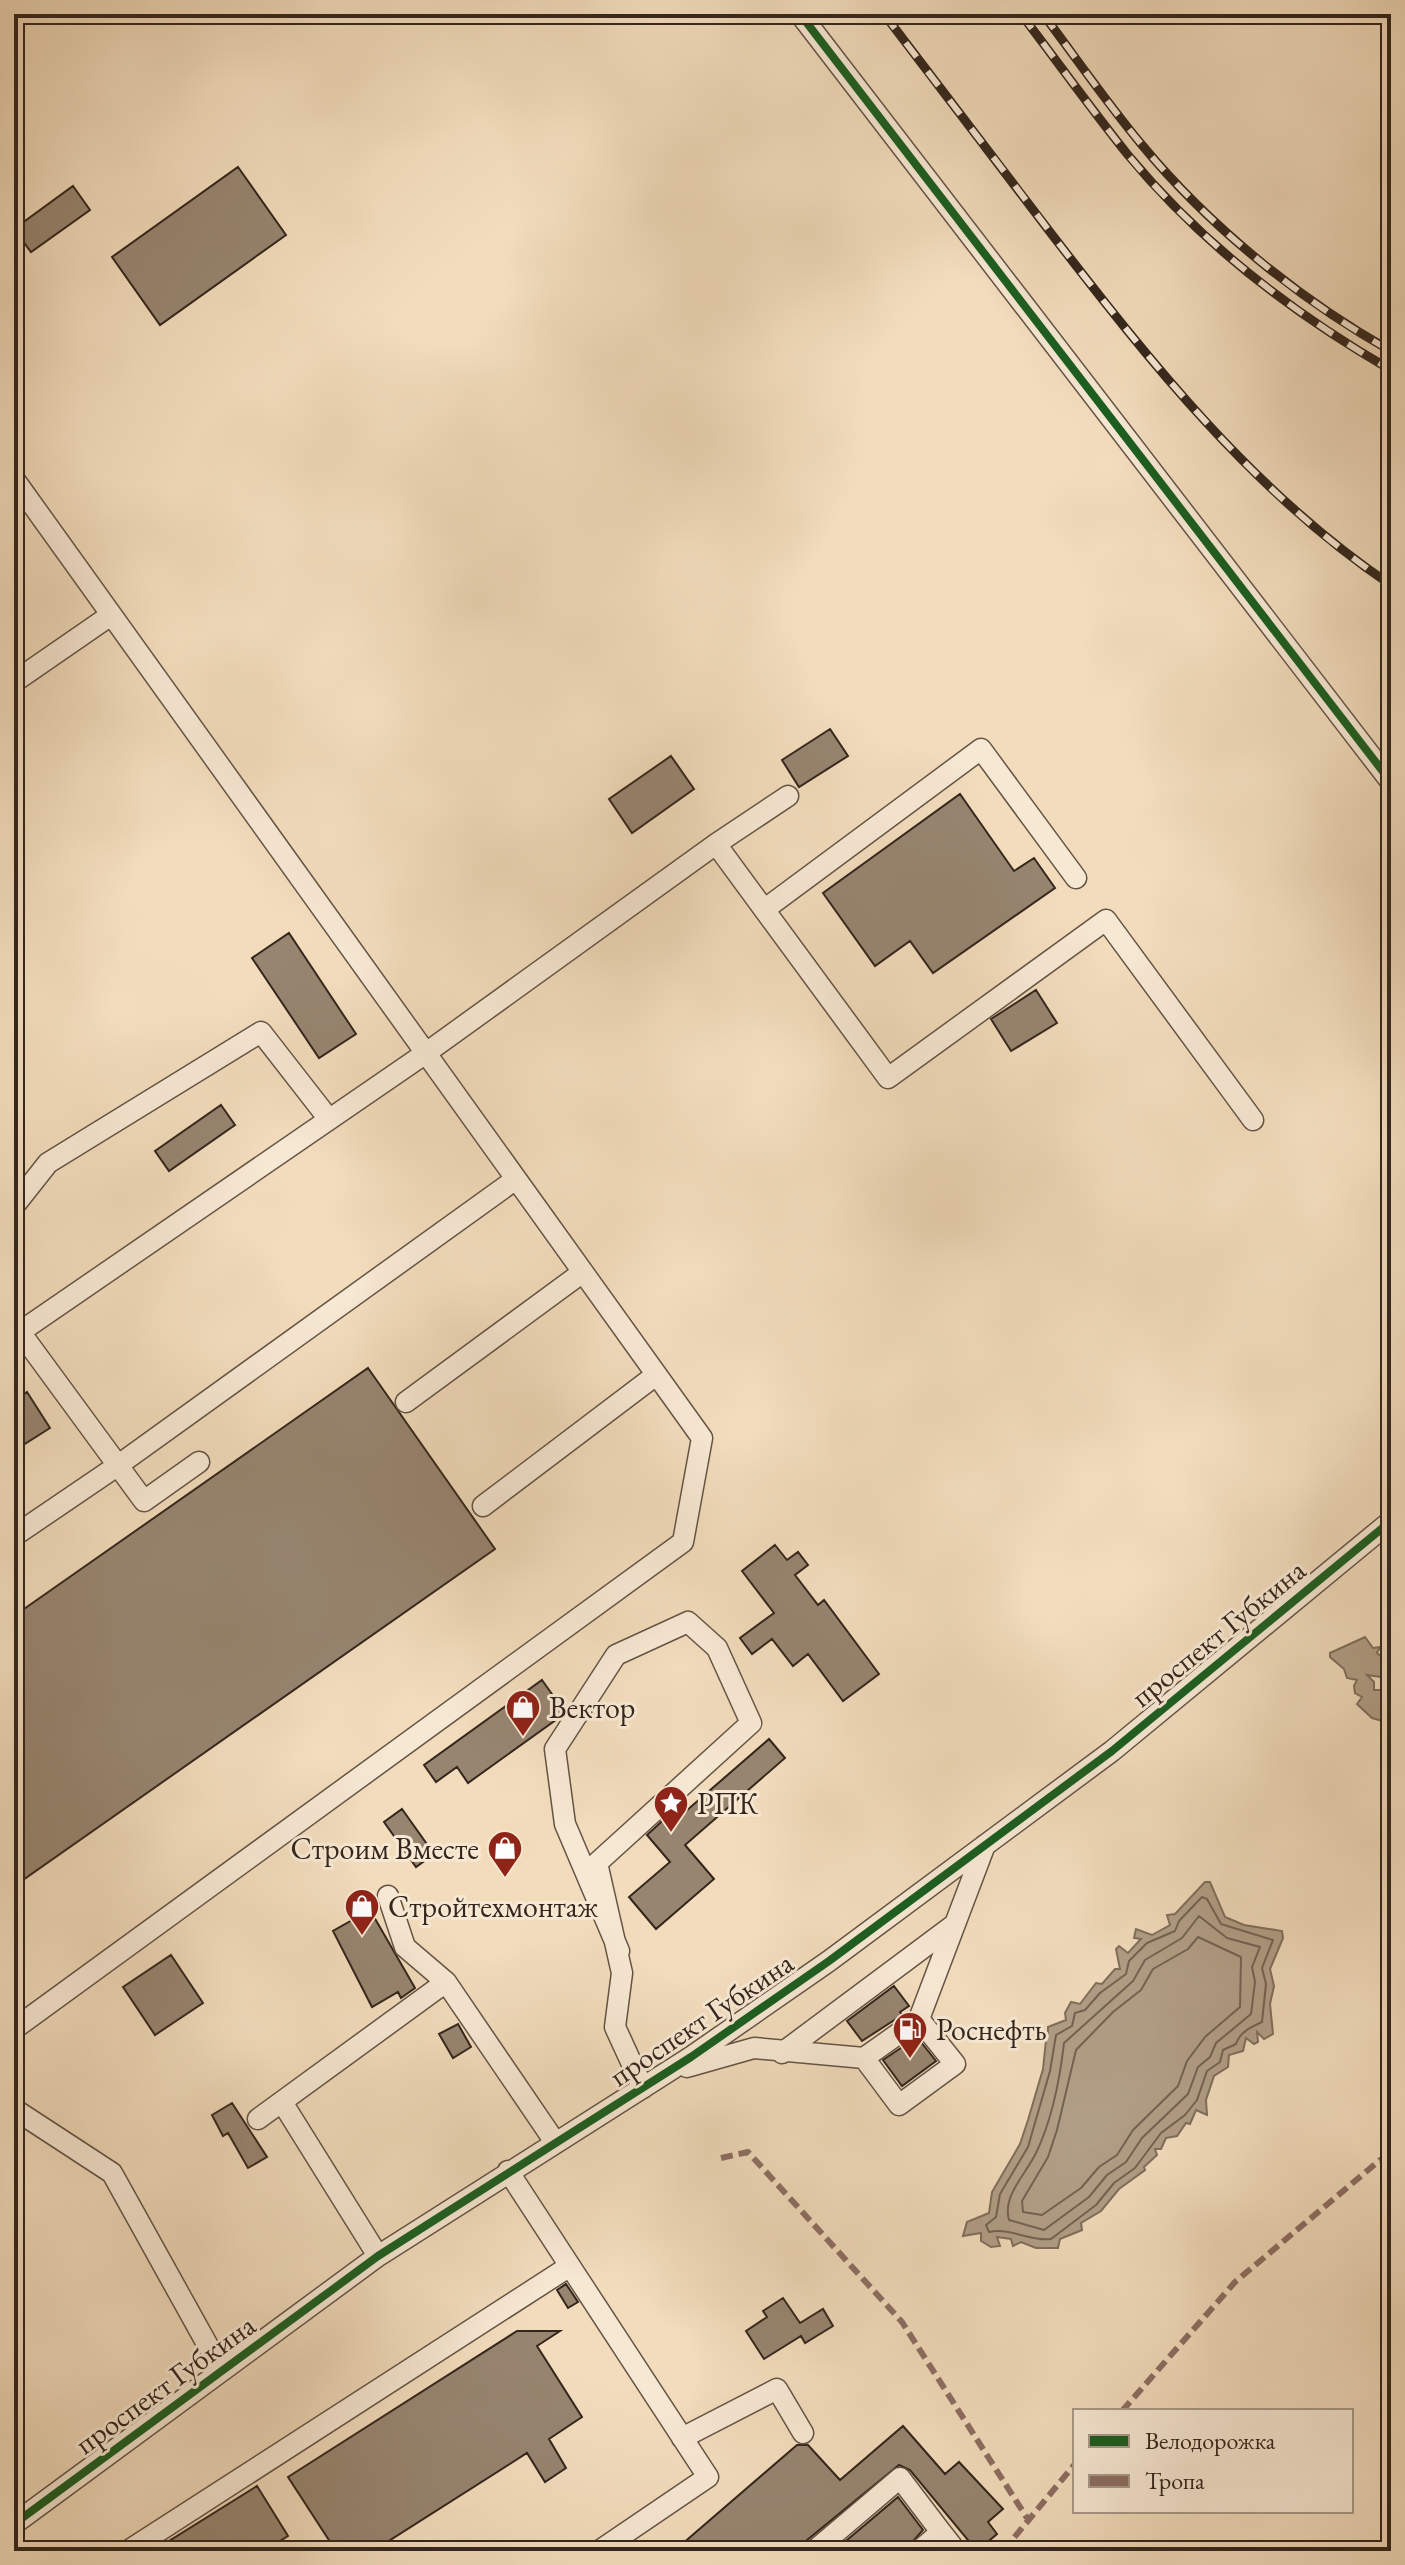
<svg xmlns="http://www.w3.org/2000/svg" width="1405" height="2565" font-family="'EB Garamond',serif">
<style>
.water{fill:#b19e86;stroke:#7f6e5c;stroke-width:2}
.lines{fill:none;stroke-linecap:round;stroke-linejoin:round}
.shore{stroke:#726252;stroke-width:2}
.building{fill:#978570;stroke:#34261d;stroke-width:2}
.minor-casing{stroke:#645445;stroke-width:23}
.minor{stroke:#f7e8d3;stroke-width:20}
.rail-casing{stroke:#34261d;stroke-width:9}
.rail{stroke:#f7e8d3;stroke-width:6;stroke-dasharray:18;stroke-linecap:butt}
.quiet{stroke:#8d6e63;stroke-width:6;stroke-dasharray:12 6;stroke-linecap:butt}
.cycleway-casing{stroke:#f7e8d3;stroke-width:13}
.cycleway{stroke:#1b5e20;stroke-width:8}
.labels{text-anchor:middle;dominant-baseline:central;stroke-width:6;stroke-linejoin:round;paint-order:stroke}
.street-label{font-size:30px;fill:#34261d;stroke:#f7e8d3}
.poi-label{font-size:30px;fill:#34261d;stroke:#f7e8d3;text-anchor:start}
</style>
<rect width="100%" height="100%" fill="#f2dcbc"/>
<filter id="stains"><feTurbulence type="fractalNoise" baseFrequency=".0025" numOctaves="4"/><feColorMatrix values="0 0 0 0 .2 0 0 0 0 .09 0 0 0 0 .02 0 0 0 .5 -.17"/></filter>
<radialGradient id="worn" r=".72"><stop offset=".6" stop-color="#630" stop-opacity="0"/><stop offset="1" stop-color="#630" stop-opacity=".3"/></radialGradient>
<path class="water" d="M1365,1637l8,11 7,-1 -3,6 8,7 6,-1 -3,19 -21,-3 7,7v8h7l10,10v32l-5,-10 -14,-4 -15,-14 5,-7 -7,-4 -1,-7 3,-6 -10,-2 -3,-9 -14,-12v-4z
M1205,1882h5l15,35 19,8 38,6 1,7 -13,31 4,17 -4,18 3,30 -9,5 -7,-7 1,10 -4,2 -8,-6 -3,13 -14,4 -1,12 -14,9 -8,24 1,15 -11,-5 -6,14 -4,-1 -9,13 -11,2 -5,11h-6l2,6 -13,12 1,3 -26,19 -18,22 -20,12 1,7 -22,9 -2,9h-22l-15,-6 -8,4 -2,-7 -14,-2 3,9 -9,1 -10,-6v-8l-18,3 4,-14 22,-9 3,-21 28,-48 8,-24 15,-51 3,-29 -4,-6h6v-7l18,-7 -1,-7 6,-11 9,2 16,-21 6,1 13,-15h5l-4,-20 3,-3 9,7 13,-14 -7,-1 2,-9 16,6 18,-10 -3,-10 8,-1z"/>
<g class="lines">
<path class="shore" d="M1202,1897l5,2 14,25 52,16 -11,28 4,16 -4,38c-11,5 -22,10 -26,22l-13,6 -3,12 -13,9 -10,29 -12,15 -24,18 -26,35 -21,15 -18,22 -45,34c-21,3 -41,-12 -62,-7l-3,-7 10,-8 4,-23 28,-47 22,-76 6,-36 16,-9 3,-13 10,-3 15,-17 26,-19 3,-13 18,-18 28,-12 4,-10z
M1199,1916l28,22 33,9 -8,20 3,15 -4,32 -35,29 -6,14 -12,10 -10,27 -46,44 -16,24 -19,13 -18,22 -45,33 -35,-10c-7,-24 17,-46 27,-67 16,-33 24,-75 28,-110l69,-62 12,-21 37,-22z
M1198,1937l43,20 -1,50 -35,30 -18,24 -9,25 -45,44 -16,25 -18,12 -18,21 -39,27 -19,-3 -1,-11 26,-44 9,-27 19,-80 37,-38 28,-22 12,-21 35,-20z"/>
</g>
<path class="building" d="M238,167l48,68 -126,90 -48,-68z
M73,186l17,24 -59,42 -17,-23z
M830,729l18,27 -49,31 -17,-27z
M671,756l23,33 -62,44 -23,-34z
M960,794l54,77 20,-13 21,30 -122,85 -23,-32 -35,25 -52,-73z
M289,933l67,101 -37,24 -67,-100z
M1036,990l21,33 -46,28 -20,-32z
M221,1105l14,20 -66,46 -14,-20z
M368,1368l127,181 -475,333 -6,-9v-257z
M27,1392l23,36 -27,17 -9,-15v-29z
M775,1545l12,15 11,-8 10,13 -13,10 23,30 6,-5 55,74 -36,27 -35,-47 -15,12 -21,-27 -20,15 -12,-16 34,-25 -32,-42z
M542,1680l22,31 -4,6 -92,66 -11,-16 -21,15 -12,-17z
M769,1739l16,19 -100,87 29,34 -58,50 -27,-32 41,-35 -23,-27 25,-23 6,6z
M402,1809l32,45 -18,13 -32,-45z
M370,1910l45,78 -14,10 -3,-6 -26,15 -39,-76z
M171,1955l32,48 -48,32 -32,-48z
M894,1986l15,20 -9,6 2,3 -40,26 -15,-20z
M458,2024l13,23 -18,11 -14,-24z
M917,2037l19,24 -34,25 -19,-26z
M232,2103l35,54 -19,11 -20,-35 -5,3 -11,-21z
M566,2284l12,18 -10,6 -11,-18z
M783,2298l17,25 23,-14 10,17 -28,17 -4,-7 -37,23 -18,-28 21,-14 -4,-6z
M517,2331h43l-23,15 45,71 -33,22 17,29 -21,14 -18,-29 -154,98h-37l-48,-74z
M903,2426l42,48 14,-12 44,47 -15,13 9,12 -20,17 -67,-81 -11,-5 -93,76 -5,10h-127l123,-106h11l32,35z
M257,2486l31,50 -24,15h-111z
M898,2497l25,33 -17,19 -72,2z"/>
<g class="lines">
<g class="minor-casing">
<path id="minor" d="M800,14l591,768
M14,479l688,959 -19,104 -669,487
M14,682l97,-67
M716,844l172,234 218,-158 147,200
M765,909l216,-160 95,129
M14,1206l34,-43 213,-131 67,86
M20,1332l124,169 55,-39
M14,1336l412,-283 290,-209 72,-48
M406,1402l177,-130
M483,1506l173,-131
M14,1536l103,-70 399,-287
M388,1896l17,51 41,35 109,160
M619,1951l-54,-127 -10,-75 61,-94 72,-33 29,26 34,75 -154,140 25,110 -7,54 28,61
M782,2053l173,-129
M864,2058l55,-39
M687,2067l67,-19 110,10 35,47 56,-41 -36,-45 66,-174
M282,2102l96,154
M14,2109l98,64 110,198
M258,2119l188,-137
M508,2171l62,95
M682,2438l95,-49 26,44
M14,2524l364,-268 313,-199 138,-96 283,-210 279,-230
M131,2549l439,-283 138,211 -109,74
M814,2551l86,-73 41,54
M919,2551l22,-19 15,19"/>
</g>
<use href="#minor" class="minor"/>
<g class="rail-casing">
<path id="rail" d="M884,14c55,73 111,145 166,218 100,130 204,261 341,353
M1021,14c36,47 70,95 107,141 72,87 166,159 263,215
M1043,14c33,44 64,89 99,131 67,81 158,155 249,206"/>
</g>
<use href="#rail" class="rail"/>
<path class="quiet" d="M721,2158l27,-6 154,170 125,196
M1122,2411l113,-129 145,-122 11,3
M1003,2551l72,-87"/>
<g class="cycleway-casing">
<path id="cycleway" d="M800,14l591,768
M14,2524l364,-268 313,-199 138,-96 283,-210 279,-230"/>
</g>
<use href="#cycleway" class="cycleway"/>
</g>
<defs>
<g id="shop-pin" transform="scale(1.8)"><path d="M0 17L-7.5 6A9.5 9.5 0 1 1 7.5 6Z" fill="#8f2418" stroke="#f7e8d3"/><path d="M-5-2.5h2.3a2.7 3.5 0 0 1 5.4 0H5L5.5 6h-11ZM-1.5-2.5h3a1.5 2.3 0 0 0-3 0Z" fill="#fff"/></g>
<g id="sight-pin" transform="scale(1.8)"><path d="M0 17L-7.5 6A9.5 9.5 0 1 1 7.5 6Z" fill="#8f2418" stroke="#f7e8d3"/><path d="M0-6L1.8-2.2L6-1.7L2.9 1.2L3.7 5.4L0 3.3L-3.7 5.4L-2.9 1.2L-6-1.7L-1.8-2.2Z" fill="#fff"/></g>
<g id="fuel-pin" transform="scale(1.8)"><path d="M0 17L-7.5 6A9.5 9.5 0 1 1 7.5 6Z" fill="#8f2418" stroke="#f7e8d3"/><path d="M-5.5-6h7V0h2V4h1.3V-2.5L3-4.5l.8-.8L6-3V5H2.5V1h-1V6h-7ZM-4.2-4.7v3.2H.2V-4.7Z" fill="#fff"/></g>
</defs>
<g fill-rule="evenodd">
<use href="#shop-pin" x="523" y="1707"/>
<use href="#sight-pin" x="671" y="1803"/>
<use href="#shop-pin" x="505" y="1848"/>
<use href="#shop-pin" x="362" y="1906"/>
<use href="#fuel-pin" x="910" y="2029"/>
</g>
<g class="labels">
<g class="street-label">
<text transform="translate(1218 1633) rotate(-39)">проспект Губкина</text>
<text transform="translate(701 2019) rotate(-34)">проспект Губкина</text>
<text transform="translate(165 2384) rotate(-36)">проспект Губкина</text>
</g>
<g class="poi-label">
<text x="549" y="1707">Вектор</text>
<text x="697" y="1803">РПК</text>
<text x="479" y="1848" text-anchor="end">Строим Вместе</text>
<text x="388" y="1906">Стройтехмонтаж</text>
<text x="936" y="2029">Роснефть</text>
</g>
</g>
<rect width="1405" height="2565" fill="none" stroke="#f2dcbc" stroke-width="48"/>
<rect x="16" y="16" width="1373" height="2533" fill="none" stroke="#34261d" stroke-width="4"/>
<rect x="24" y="24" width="1357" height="2517" fill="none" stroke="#34261d" stroke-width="2"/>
<rect x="1073" y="2409" width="280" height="104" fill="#f7e8d3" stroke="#a99a8a" stroke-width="2"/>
<rect x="1089" y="2435" width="40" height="12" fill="#1b5e20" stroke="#a99a8a" stroke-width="2"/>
<text x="1145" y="2449" font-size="24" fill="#34261d">Велодорожка</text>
<rect x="1089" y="2475" width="40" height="12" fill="#8d6e63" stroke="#a99a8a" stroke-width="2"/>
<text x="1145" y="2489" font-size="24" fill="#34261d">Тропа</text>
<rect width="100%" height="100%" filter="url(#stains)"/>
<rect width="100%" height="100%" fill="url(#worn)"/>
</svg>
